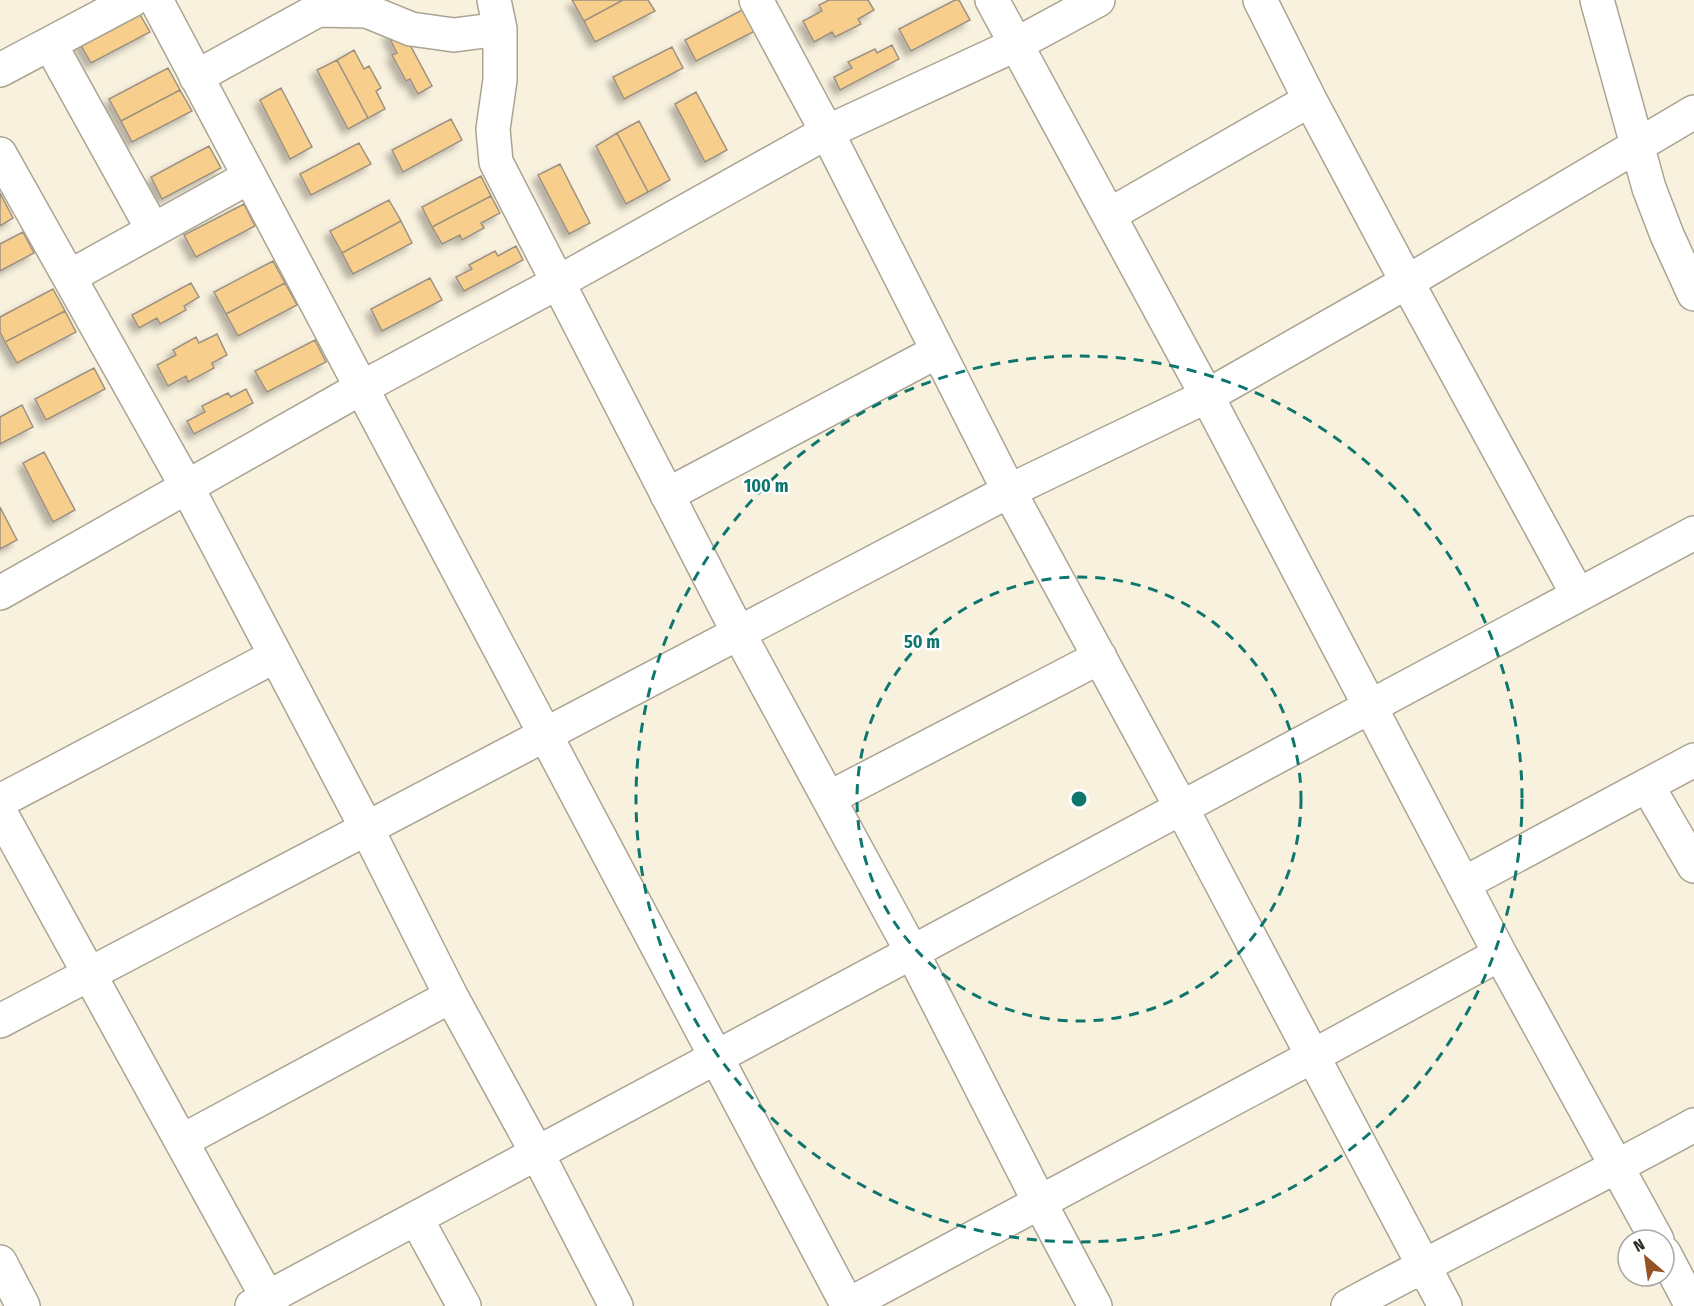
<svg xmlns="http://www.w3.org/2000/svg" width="1694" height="1306" font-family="'Fira Sans Condensed',sans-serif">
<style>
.building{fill:#f8ce8c;stroke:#9c9181;stroke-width:1.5;filter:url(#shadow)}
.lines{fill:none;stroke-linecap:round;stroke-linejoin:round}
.minor-casing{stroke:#aba492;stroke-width:36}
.minor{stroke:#fff;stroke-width:33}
.ring{fill:none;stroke:#0f766e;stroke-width:3;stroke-dasharray:10 8}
.centre{fill:#0f766e;stroke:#fff;stroke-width:3}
.ring-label{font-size:18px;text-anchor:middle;font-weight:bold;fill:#0f766e;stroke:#fff;stroke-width:5;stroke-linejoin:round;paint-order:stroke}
</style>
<defs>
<filter id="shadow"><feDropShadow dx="-5.5" dy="5.5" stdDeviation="3" flood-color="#0004"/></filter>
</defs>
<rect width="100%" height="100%" fill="#f8f1de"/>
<path class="building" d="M572,0h51l-39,21z
M623,0h25l7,11 -60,31 -11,-21z
M829,0h39l6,10 -16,9 3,5 -26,13 -3,-5 -18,10 -11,-21 19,-10 -3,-6z
M955,0h4l11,20 -59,31 -12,-22z
M744,9l11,22 -59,30 -11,-21z
M138,11l12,21 -59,31 -12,-21z
M401,28l31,58 -14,8 -8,-15 -4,2 -14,-26 5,-2 -9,-18z
M892,45l7,14 -59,31 -6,-13 18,-9 -4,-6 27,-13 2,4z
M672,47l11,21 -59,31 -11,-22z
M354,50l10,19 5,-3 12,22 -5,3 9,18 -17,9 -31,-58z
M337,60l31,58 -20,11 -31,-59z
M168,68l12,22 -59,31 -12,-22z
M281,88l31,59 -22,12 -30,-59z
M180,90l12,21 -60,31 -11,-21z
M696,92l31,58 -22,12 -30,-58z
M451,119l11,21 -59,32 -11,-22z
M639,121l31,59 -22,12 -31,-59z
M617,133l31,59 -22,12 -30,-58z
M359,143l12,21 -60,31 -11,-21z
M209,146l12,22 -59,31 -11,-22z
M560,164l30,59 -21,11 -31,-59z
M481,176l10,20 -59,31 -10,-20z
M0,193l13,25 -13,8z
M491,196l9,17 -19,10 3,5 -22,12 -2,-5 -18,9 -10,-17z
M389,200l12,21 -59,32 -12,-22z
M244,204l11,22 -59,31 -12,-22z
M401,221l11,22 -59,31 -11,-21z
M23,232l11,21 -34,18v-27z
M516,246l7,14 -59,31 -8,-14 16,-8 -3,-4 26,-14 3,5z
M273,261l12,22 -59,31 -12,-22z
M430,278l12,22 -60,31 -11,-22z
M191,283l8,14 -15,9 2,4 -26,14 -3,-6 -18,10 -7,-13z
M285,283l12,22 -59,31 -12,-22z
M53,289l12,22 -60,31 -5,-10v-15z
M65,311l11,21 -59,31 -12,-21z
M217,334l10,21 -15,8 2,5 -26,14 -2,-6 -18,10 -11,-21 19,-10 -3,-5 23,-13 3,6z
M315,340l11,22 -59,30 -12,-21z
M94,368l11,21 -59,31 -11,-21z
M246,389l7,14 -59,31 -7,-13 18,-9 -3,-6 26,-13 3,4z
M22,405l11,22 -33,17v-27z
M44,452l31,58 -22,12 -30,-59z
M0,507l17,33 -17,9z"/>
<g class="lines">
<g class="minor-casing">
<path id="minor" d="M156,0l692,1306
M494,0l6,29v51l-7,49 3,33 242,470 174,320 128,251 55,103
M756,0l71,132 182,359 172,316 264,499
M992,0l215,396 293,558 157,286
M1260,0l50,100
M1597,0l52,188 18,47 27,59
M50,44l103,186
M0,70l132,-70
M196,77l122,-67 49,1 44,18 43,6 46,-6
M0,154l187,333 179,340 85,169 86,157 79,153
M1109,215l201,-115 97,182 171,313
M69,277l180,-100
M667,495l271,-144
M0,593l361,-205 196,-105 270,-151 188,-87 83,-45
M1647,785l47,81
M829,798l271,-141
M0,801l275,-145
M0,812l272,494
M1463,884l231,-124
M0,1021l1009,-530 198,-95 200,-114 287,-170
M182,1141l269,-145
M416,1218l48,88
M1664,1253l28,53
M0,1262l23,44
M252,1306l1442,-773
M846,1306l467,-250 187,-102
M1348,1306c114,-62 232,-118 346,-181"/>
</g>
<use href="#minor" class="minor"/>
</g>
<g class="ring">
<circle cx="1079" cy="799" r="222"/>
<circle cx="1079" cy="799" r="443"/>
</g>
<circle cx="1079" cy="799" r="9" class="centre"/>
<g class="ring-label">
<text x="766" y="492">100 m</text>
<text x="922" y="648">50 m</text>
</g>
<g transform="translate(1646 1258) rotate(331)"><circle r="28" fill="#ffffff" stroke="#abaaa7" stroke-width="1.5"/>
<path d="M0-4.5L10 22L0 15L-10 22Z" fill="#975325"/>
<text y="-9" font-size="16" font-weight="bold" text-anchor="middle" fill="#2d2b23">N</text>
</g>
</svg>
